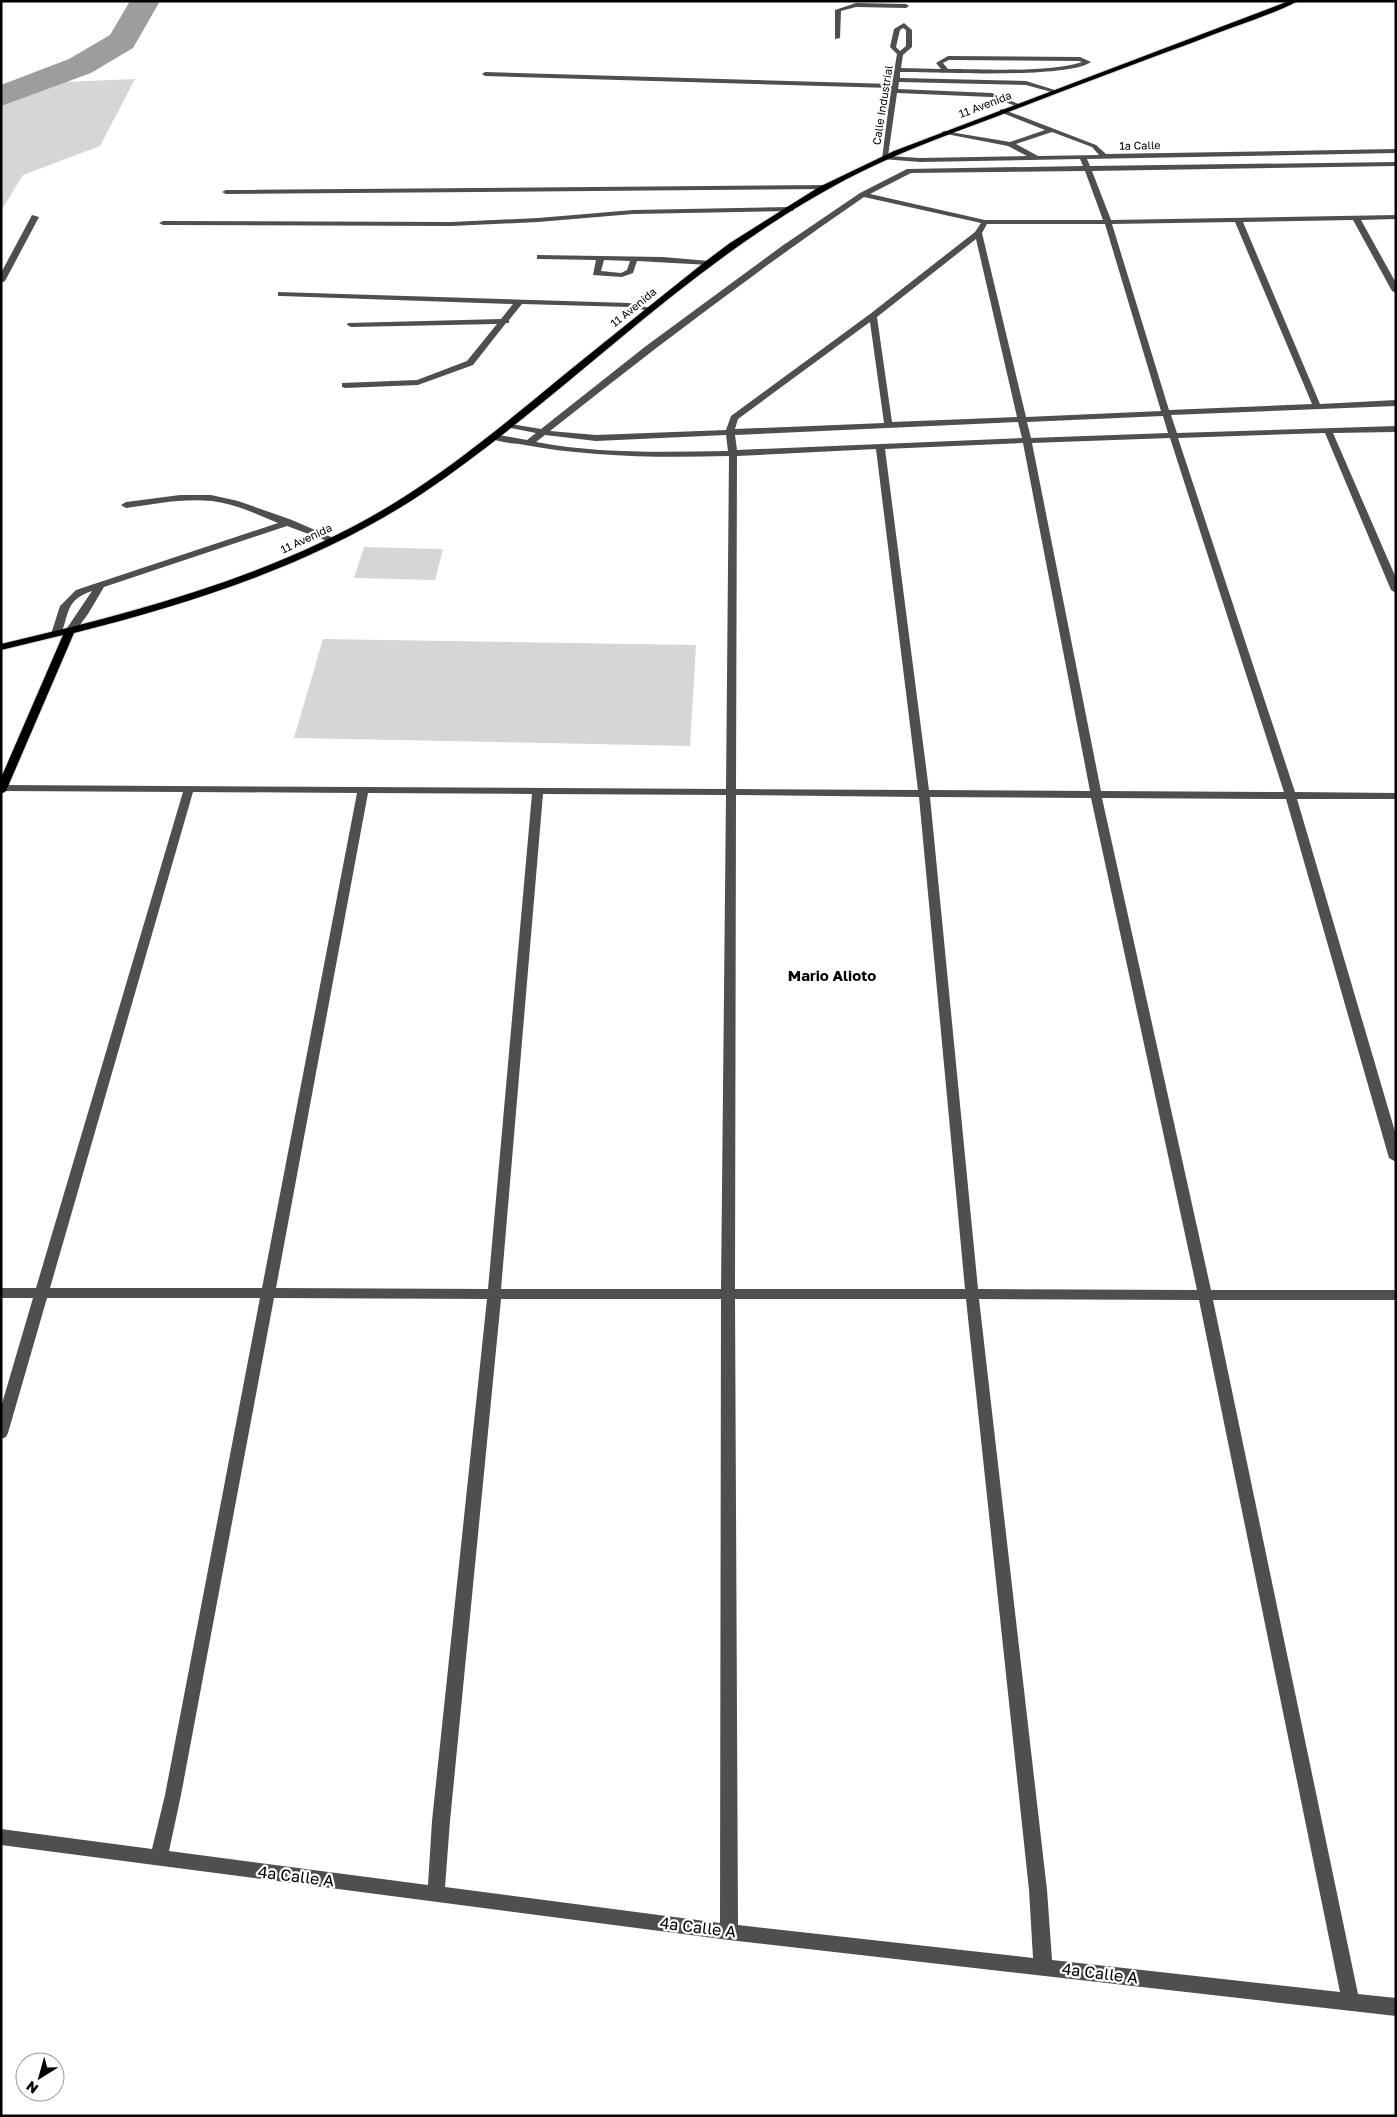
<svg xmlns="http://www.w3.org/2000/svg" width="1397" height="2117" font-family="'Golos Text',sans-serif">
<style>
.green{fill:#d6d6d6}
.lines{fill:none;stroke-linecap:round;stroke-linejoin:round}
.river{fill:#9d9d9d;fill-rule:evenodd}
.major-casing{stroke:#dbdbdb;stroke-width:2}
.minor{fill:#4f4f4f;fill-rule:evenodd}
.major{fill:#000;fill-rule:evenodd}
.labels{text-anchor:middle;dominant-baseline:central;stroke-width:4.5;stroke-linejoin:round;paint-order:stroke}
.far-street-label{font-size:11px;fill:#000;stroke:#fff}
.neighbourhood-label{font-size:15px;font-weight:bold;fill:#000;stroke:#fff}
.near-street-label{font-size:16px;fill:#000;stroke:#fff}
</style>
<rect width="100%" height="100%" fill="#fff"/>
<path class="green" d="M135,79l-35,67 -77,29 -22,36v-107l63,-22z
M364,547l79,2 -8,31 -81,-2z
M323,639l373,6 -6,101 -396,-8z"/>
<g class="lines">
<path class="river" d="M130,1h30l-27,47 -42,25 -90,33v-21l68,-26 41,-24z"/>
<g class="major-casing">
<path id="major" d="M1289,1h9c-33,17 -70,27 -104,41 -66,24 -131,49 -196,74 -59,22 -118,43 -173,75 -147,82 -263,208 -402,302 -105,70 -227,109 -349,140l-68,158 -5,3v-16l62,-143 -62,15v-6c136,-32 275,-68 395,-142 58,-36 111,-80 163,-123 49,-40 98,-79 147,-118l24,-18 89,-56 75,-36z"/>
</g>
<path class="minor" d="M856,3l50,1 3,2 -3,2 -50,-1 -15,4 -1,27 -5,1v-29z
M904,23l8,7v17l-9,8 -2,13 40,1 -5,-6 12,-7 132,1 11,5c-24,17 -155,10 -191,10v6l126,3 32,10 -3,2 -29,-8 -127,-3 -1,7 94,4 29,12 -5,1 -25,-9 -94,-4 -9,63 32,2 107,-2 -19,-10 -67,-13 3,-2 66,11 35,-12 -45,-18v-2l2,-1 94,36 10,9 290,-5v4l-309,6 3,7 306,-4v4l-304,5 19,49 285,-5v4l-35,1 35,63v10l-4,-2 -39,-71 -110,2 77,182 76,-4v6l-225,9 6,18 219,-7v6l-63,1 63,145v15l-5,-3 -66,-157 -147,5 117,354 101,1v6h-99l99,336v27l-7,-4 -103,-359 -184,-1 109,492h185v10h-183l145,694 38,4v18l-667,-76 -728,-95v-16l151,20 13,-54 95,-497h-213l-39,135 -2,4 -5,2v-32l32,-109h-32v-10h35l147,-496 -180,-1h-2v-6l725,4 3,-333c-71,2 -142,1 -210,-12 -9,-1 -23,-2 -29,-7l4,-3 33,6 9,-7 -31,-6v-4l36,6 105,-83 136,-100 78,-53 47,-24 176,-3 -3,-7 -160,3 -38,-3 9,-71 -406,-12 -3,-2 3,-2 407,12 5,-30 -7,-7 4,-18zM903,28l3,2v16l-6,5 -4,-4 4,-17zM949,60l130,1 3,1c-34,11 -97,7 -134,7l-5,-6zM1052,132l40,15 7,8 -61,1 -22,-12zM1085,171l18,49h-118l-115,-26 41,-21zM864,197l117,26 -6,9 -105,82 -139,102 -5,14 -130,5 -46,-4c102,-81 206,-160 314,-234zM1235,222l77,182 -143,6 -57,-186zM987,224h118l56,187 -135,6 -44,-184zM976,239l41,178 -125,5 -15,-105zM870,322l14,101 -149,6 3,-10zM1163,416l5,17 -137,5 -4,-16zM1018,422l4,16 -285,12 -2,-15zM545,435l51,6 130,-6 2,16c-64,1 -129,3 -192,-9zM1170,438l114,354 -183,-1 -69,-348zM1023,443l67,348 -161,-1 -44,-341zM876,449l42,341 -182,-1 1,-333zM193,792l164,1 -95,495h-212zM368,793l164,1 -44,495 -212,-1zM543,794l183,1 -5,494h-220zM736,795l183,2 46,492h-230zM930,797l161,1 106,492 -219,-1zM274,1298l213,1 -55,522 -4,64 -259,-34 12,-56zM501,1299h220l-1,624 -275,-36 5,-66zM735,1299h231l63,591 4,68 -295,-33zM979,1299l220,1 141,692 -288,-32 -5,-70z
M829,185l1,2 -4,2 -600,5 -4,-2 4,-2z
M790,207h3v4l-160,3 -95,8 -87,4 -288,-1 -4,-2 4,-2 288,1 87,-4 95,-8z
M32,215l7,2 -34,64 -4,2v-10z
M537,255l126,2 46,4 4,2 -4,2 -72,-4 -4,12 -11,4 -29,-2 3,-15 -56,-1h-3zM604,260l26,1 -3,9 -6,3 -20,-2z
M278,292l351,11 25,6 -4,2 -21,-4 -107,-3 -13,16v3h-3l-33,42 -55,20 -73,3 -3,-1v-4l75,-3 50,-19 30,-37 -146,3 -4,-2 1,-2 153,-4 12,-15 -232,-8h-3z
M180,495h31l27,6 54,19 46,20 -2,2h-6l-43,-16 -183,61 -16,27 -14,19h-8l-1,-2 27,-40c-28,9 -22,24 -32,45h-8l-1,-2 9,-28 16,-16 202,-67c-21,-9 -43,-19 -66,-22 -29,-3 -58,3 -86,7l-5,-3 5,-3z"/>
<use href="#major" class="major"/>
</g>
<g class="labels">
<g class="far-street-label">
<text transform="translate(985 104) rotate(-21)">11 Avenida</text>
<text transform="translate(882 105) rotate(-81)">Calle Industrial</text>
<text transform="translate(1140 145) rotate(-1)">1a Calle</text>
<text transform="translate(633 307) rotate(-39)">11 Avenida</text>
<text transform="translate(306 538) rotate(-25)">11 Avenida</text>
</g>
<g class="neighbourhood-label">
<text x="832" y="975">Mario Alioto</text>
</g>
<g class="near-street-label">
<text transform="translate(296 1876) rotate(7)">4a Calle A</text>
<text transform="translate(698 1927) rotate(7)">4a Calle A</text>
<text transform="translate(1100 1973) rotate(7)">4a Calle A</text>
</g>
</g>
<rect width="1397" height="2117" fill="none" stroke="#000000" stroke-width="5"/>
<g transform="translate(40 2077) rotate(217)"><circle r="24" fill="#ffffff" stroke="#999999"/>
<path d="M0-4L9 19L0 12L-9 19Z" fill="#000000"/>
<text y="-8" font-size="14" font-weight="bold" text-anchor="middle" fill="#000000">N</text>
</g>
</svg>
